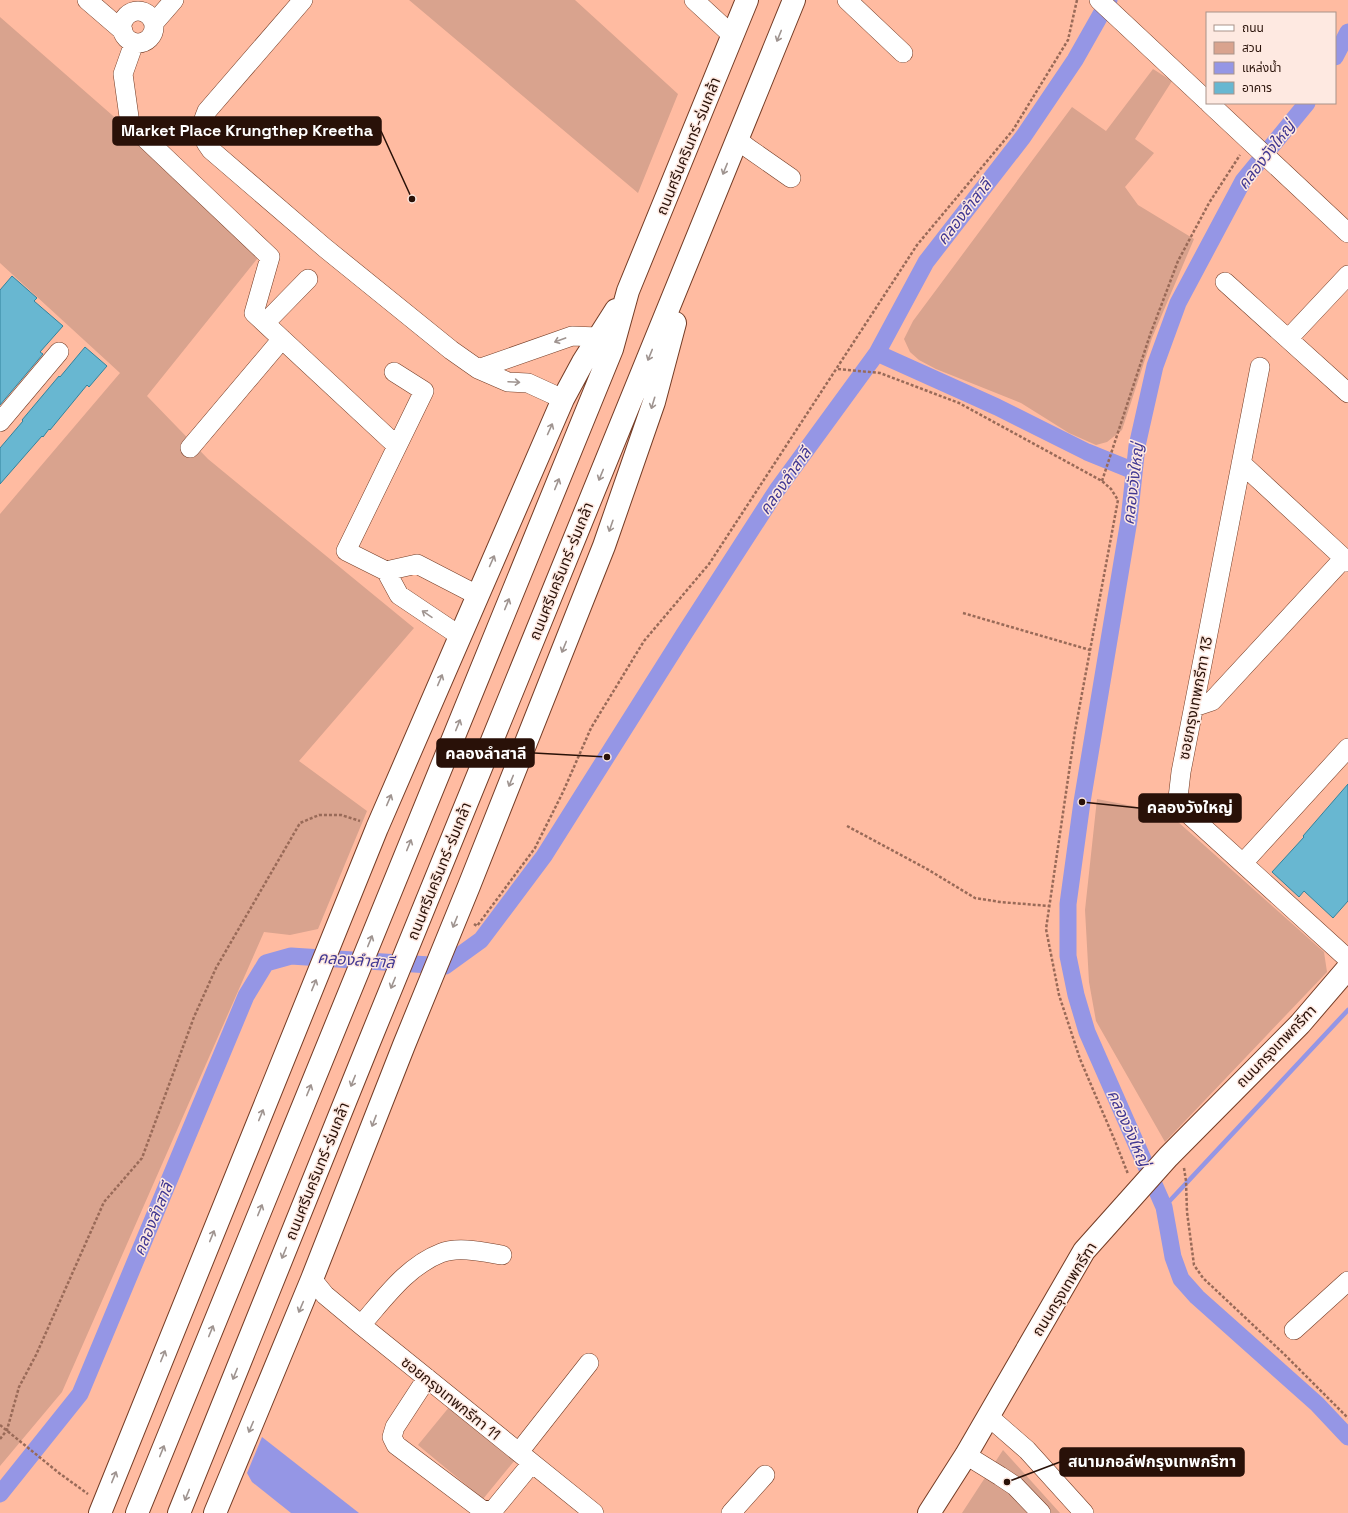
<svg xmlns="http://www.w3.org/2000/svg" width="1348" height="1513" font-family="'Space Grotesk','Noto Sans Thai',sans-serif">
<style>
.green{fill:#d9a38e}
.water{fill:#9596e5}
.lines{fill:none;stroke-linecap:round;stroke-linejoin:round}
.stream{stroke:#9596e5;stroke-width:4.5}
.canal{stroke:#9596e5;stroke-width:17}
.building{fill:#68b7d1;stroke:#32839d}
.minor-casing{stroke:#743c25;stroke-width:20}
.major-casing{stroke:#743c25;stroke-width:24}
.path{stroke:#996a58;stroke-width:2.5;stroke-dasharray:3 2;stroke-linecap:butt}
.minor{stroke:#fff;stroke-width:19}
.major{stroke:#fff;stroke-width:22}
.oneway{stroke:#9f9490}
.labels{text-anchor:middle;dominant-baseline:central;stroke-width:3;stroke-linejoin:round;paint-order:stroke}
.street-label{font-size:15px;fill:#291108;stroke:#fee9e1}
.water-label{font-size:16px;font-style:italic;fill:#403792;stroke:#fee9e1}
.leader{fill:none;stroke:#291108;stroke-width:1.5}
.callout-dot{fill:#291108;stroke:#fee9e1;stroke-width:1.5}
.callout{fill:#291108;stroke:#291108;stroke-width:1.5}
.callout-label{font-size:16px;text-anchor:middle;font-weight:bold;fill:#fff}
</style>
<rect width="100%" height="100%" fill="#ffbba1"/>
<path class="green" d="M409,0h166l103,94 -40,99z
M0,17l265,232 -118,147 61,63 206,169 -115,133 68,50 -49,118 -28,6 -26,-3 -202,460 -62,74v-952l120,-141 -120,-110z
M1153,69l19,12 -37,58 19,14 -29,34 13,18 56,34 -42,99 -30,92 -15,12 -11,3 -27,-12 -48,-30 -85,-34 -17,-9 -9,-8 -6,-13 9,-18 159,-214 34,24z
M1097,799l71,14 156,139 3,20 -162,170 -69,-121 -7,-39 -4,-72z
M450,1406l65,54 -32,39 -65,-54z
M1003,1450l57,63h-98z"/>
<path class="water" d="M262,1437l97,76h-68l-39,-31 -5,-9z"/>
<g class="lines">
<path class="stream" d="M1164,1207l184,-197"/>
<path class="canal" d="M1335,57l13,-25
M1307,103l-64,78 -65,122 -23,63 -18,80 -8,74 -47,282 -14,102v52l8,39 11,37 77,175 9,50 8,22 16,18 120,107 31,33
M877,353l120,54 90,45 47,19
M0,1494l80,-100 166,-398 20,-33 25,-7 154,10 36,-26 63,-84 140,-222 93,-144 100,-137 49,-91 97,-125 52,-77 34,-60"/>
</g>
<path class="building" d="M12,276l25,22 -3,3 29,25 -23,26 3,2 -43,51v-115z
M85,347l22,19 -18,21 -2,-2 -37,45 -1,-1 -6,8 -1,-1 -42,48v-36l23,-27 -1,-1 37,-44 1,1z
M1348,784v117l-15,17 -29,-27 -5,6 -27,-25 32,-35 -1,-1z"/>
<g class="lines">
<g class="minor-casing">
<path id="minor" d="M87,0l36,31
M303,0l-96,111c-8,19 -8,23 4,39l114,98 126,102 27,19 30,13 20,1 35,16
M694,0l39,36
M847,0l56,53
M1099,0l108,101
M122 27a16 16 0 1 1 32 0a16 16 0 1 1-32 0Z
M154,23l20,-23
M134,43l-11,31 7,50 140,133 -16,56 143,133
M1209,103l139,130
M737,139l11,9 43,30
M1225,282l123,111
M265,323l43,-44
M1288,339l60,-64
M1260,367l-79,405 -3,26 5,11 165,150
M478,369l94,-33 26,1
M0,422l59,-70
M190,448l92,-109
M1241,463l107,99
M386,571l-40,-20 78,-160 -30,-19
M460,636l-61,-41 -13,-24 31,-7 60,31
M1194,707l18,-6 132,-143
M1243,863l105,-115
M312,1279l13,16 36,30 233,188
M361,1325c23,-26 46,-59 80,-72 17,-7 43,-1 61,2
M1294,1330l54,-49
M427,1378l-32,49 -3,10 4,8 85,64 8,2 6,-3 37,-45
M988,1416l39,34 57,63
M519,1452l70,-89
M966,1455l34,21 15,10 26,27
M731,1513l34,-38"/>
</g>
<g class="major-casing">
<path id="major" d="M100,1513l277,-685 186,-429 20,-37 33,-52
M137,1513l475,-1164 16,-58 119,-291
M179,1513l189,-468 426,-1045
M215,1513l97,-234 92,-234 65,-159 135,-340 50,-144 21,-79
M929,1513l37,-58 118,-204 84,-94 132,-133 48,-56"/>
</g>
<path class="path" d="M838,369l42,4 79,30 143,78 9,8 7,11 -43,231 -29,198 13,66 21,64 35,82 13,33
M1102,481l48,-146 28,-74 31,-58 31,-48
M963,613l127,37
M847,826l80,43 48,29 25,4 49,4
M474,924l3,2 58,-78 28,-56 28,-64 53,-87 65,-77 208,-319 96,-115 55,-90 9,-40
M1184,1168l2,13 1,31 7,53 9,13 81,76 64,64
M0,1425l59,48 29,21
M0,1439l7,-9 12,-43 17,-32 68,-153 38,-44 52,-141 22,-49 84,-145 19,-8h22l19,6"/>
<use href="#minor" class="minor"/>
<use href="#major" class="major"/>
</g>
<defs><path id="oneway-shaft" d="M-6 0H5M1.5-3L5.5 0L1.5 3" fill="none" stroke-width="1.6" stroke-linecap="round" stroke-linejoin="round"/></defs>
<g class="oneway">
<use href="#oneway-shaft" transform="translate(779 36) rotate(112)"/>
<use href="#oneway-shaft" transform="translate(725 169) rotate(112)"/>
<use href="#oneway-shaft" transform="translate(560 340) rotate(160)"/>
<use href="#oneway-shaft" transform="translate(650 355) rotate(112)"/>
<use href="#oneway-shaft" transform="translate(514 382) rotate(3)"/>
<use href="#oneway-shaft" transform="translate(653 403) rotate(107)"/>
<use href="#oneway-shaft" transform="translate(550 429) rotate(-66)"/>
<use href="#oneway-shaft" transform="translate(601 475) rotate(112)"/>
<use href="#oneway-shaft" transform="translate(557 484) rotate(-68)"/>
<use href="#oneway-shaft" transform="translate(611 526) rotate(109)"/>
<use href="#oneway-shaft" transform="translate(492 561) rotate(-66)"/>
<use href="#oneway-shaft" transform="translate(507 604) rotate(-68)"/>
<use href="#oneway-shaft" transform="translate(427 614) rotate(-146)"/>
<use href="#oneway-shaft" transform="translate(564 647) rotate(112)"/>
<use href="#oneway-shaft" transform="translate(440 680) rotate(-67)"/>
<use href="#oneway-shaft" transform="translate(458 725) rotate(-68)"/>
<use href="#oneway-shaft" transform="translate(511 781) rotate(112)"/>
<use href="#oneway-shaft" transform="translate(389 800) rotate(-67)"/>
<use href="#oneway-shaft" transform="translate(409 845) rotate(-68)"/>
<use href="#oneway-shaft" transform="translate(455 922) rotate(112)"/>
<use href="#oneway-shaft" transform="translate(370 941) rotate(-68)"/>
<use href="#oneway-shaft" transform="translate(393 983) rotate(112)"/>
<use href="#oneway-shaft" transform="translate(314 985) rotate(-68)"/>
<use href="#oneway-shaft" transform="translate(353 1081) rotate(112)"/>
<use href="#oneway-shaft" transform="translate(309 1090) rotate(-68)"/>
<use href="#oneway-shaft" transform="translate(261 1115) rotate(-68)"/>
<use href="#oneway-shaft" transform="translate(374 1121) rotate(111)"/>
<use href="#oneway-shaft" transform="translate(260 1210) rotate(-68)"/>
<use href="#oneway-shaft" transform="translate(212 1236) rotate(-68)"/>
<use href="#oneway-shaft" transform="translate(284 1253) rotate(112)"/>
<use href="#oneway-shaft" transform="translate(301 1307) rotate(113)"/>
<use href="#oneway-shaft" transform="translate(211 1331) rotate(-68)"/>
<use href="#oneway-shaft" transform="translate(163 1356) rotate(-68)"/>
<use href="#oneway-shaft" transform="translate(235 1374) rotate(112)"/>
<use href="#oneway-shaft" transform="translate(251 1427) rotate(113)"/>
<use href="#oneway-shaft" transform="translate(162 1451) rotate(-68)"/>
<use href="#oneway-shaft" transform="translate(114 1477) rotate(-68)"/>
<use href="#oneway-shaft" transform="translate(187 1495) rotate(112)"/>
</g>
<g class="labels">
<g class="street-label">
<text transform="translate(688 146) rotate(-68)">ถนนศรีนครินทร์-ร่มเกล้า</text>
<text transform="translate(561 571) rotate(-68)">ถนนศรีนครินทร์-ร่มเกล้า</text>
<text transform="translate(1195 698) rotate(-79)">ซอยกรุงเทพกรีฑา 13</text>
<text transform="translate(439 871) rotate(-68)">ถนนศรีนครินทร์-ร่มเกล้า</text>
<text transform="translate(1276 1046) rotate(-46)">ถนนกรุงเทพกรีฑา</text>
<text transform="translate(317 1171) rotate(-68)">ถนนศรีนครินทร์-ร่มเกล้า</text>
<text transform="translate(1064 1289) rotate(-58)">ถนนกรุงเทพกรีฑา</text>
<text transform="translate(451 1398) rotate(39)">ซอยกรุงเทพกรีฑา 11</text>
</g>
<g class="water-label">
<text transform="translate(1266 155) rotate(-52)">คลองวังใหญ่</text>
<text transform="translate(964 212) rotate(-52)">คลองลำสาลี</text>
<text transform="translate(785 481) rotate(-55)">คลองลำสาลี</text>
<text transform="translate(1133 484) rotate(-83)">คลองวังใหญ่</text>
<text transform="translate(356 960) rotate(4)">คลองลำสาลี</text>
<text transform="translate(1129 1128) rotate(66)">คลองวังใหญ่</text>
<text transform="translate(153 1219) rotate(-67)">คลองลำสาลี</text>
</g>
</g>
<path class="leader" d="M412 199L381 131M607 757L534 753M1082 802L1139 808M1007 1482L1060 1462"/>
<g class="callout-dot">
<circle cx="412" cy="199" r="4"/>
<circle cx="607" cy="757" r="4"/>
<circle cx="1082" cy="802" r="4"/>
<circle cx="1007" cy="1482" r="4"/>
</g>
<g class="callout">
<rect x="113" y="117" width="268" height="28" rx="4"/>
<rect x="437" y="739" width="97" height="28" rx="4"/>
<rect x="1139" y="794" width="102" height="28" rx="4"/>
<rect x="1060" y="1448" width="184" height="28" rx="4"/>
</g>
<g class="callout-label">
<text x="247" y="136">Market Place Krungthep Kreetha</text>
<text x="486" y="759">คลองลำสาลี</text>
<text x="1190" y="813">คลองวังใหญ่</text>
<text x="1152" y="1467">สนามกอล์ฟกรุงเทพกรีฑา</text>
</g>
<rect x="1206" y="12" width="130" height="92" fill="#fee9e1" stroke="#a9938a"/>
<rect x="1214" y="25" width="20" height="6" fill="#ffffff" stroke="#a9938a"/>
<text x="1242" y="32" font-size="12" fill="#291108">ถนน</text>
<rect x="1214" y="42" width="20" height="12" fill="#d9a38e" stroke="#a9938a"/>
<text x="1242" y="52" font-size="12" fill="#291108">สวน</text>
<rect x="1214" y="62" width="20" height="12" fill="#9596e5" stroke="#a9938a"/>
<text x="1242" y="72" font-size="12" fill="#291108">แหล่งน้ำ</text>
<rect x="1214" y="82" width="20" height="12" fill="#68b7d1" stroke="#a9938a"/>
<text x="1242" y="92" font-size="12" fill="#291108">อาคาร</text>
</svg>
